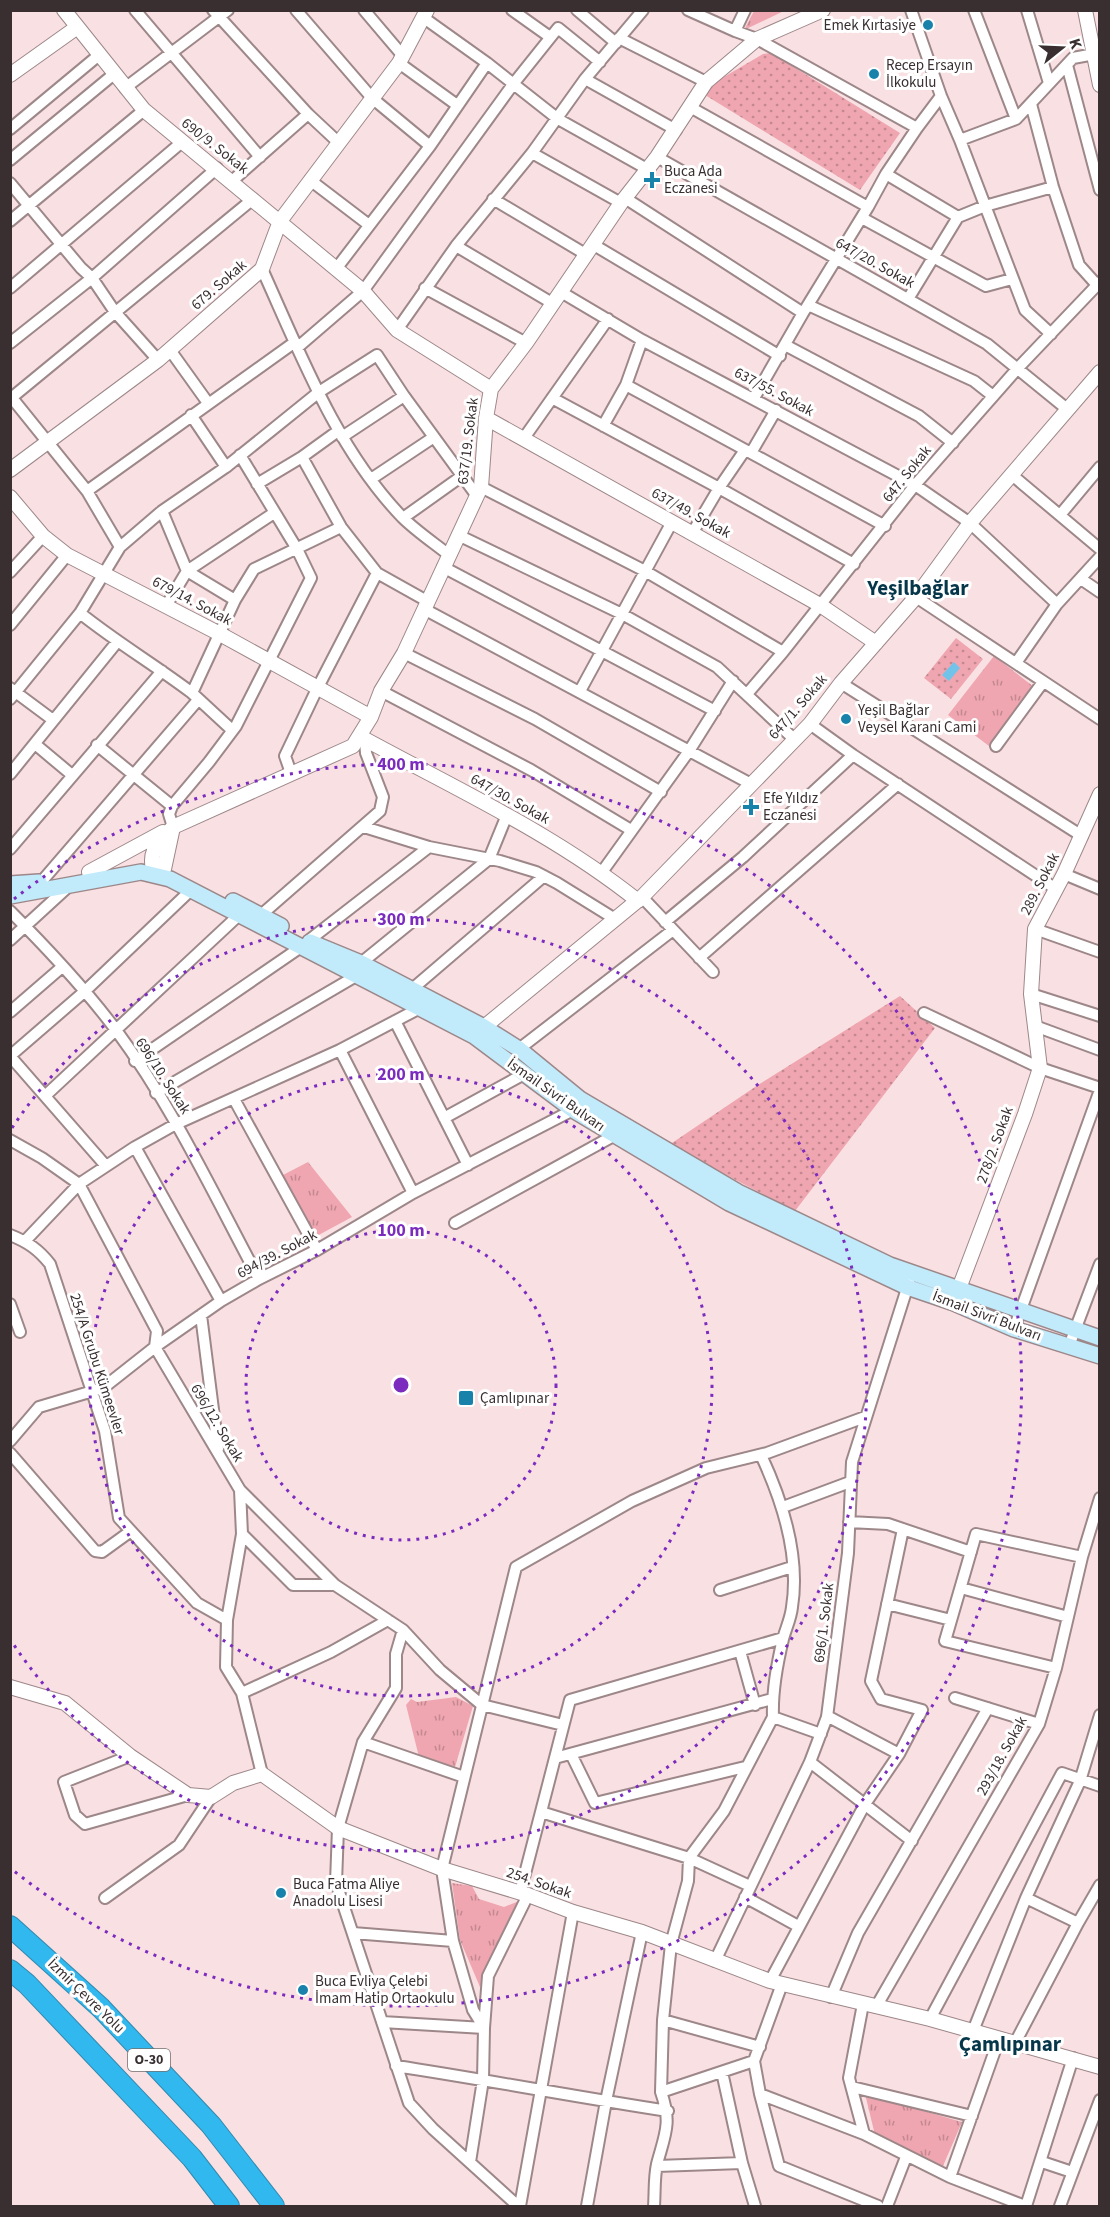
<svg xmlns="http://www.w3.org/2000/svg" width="1110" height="2217" font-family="'Source Sans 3',sans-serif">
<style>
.grass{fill:url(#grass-dots)}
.park{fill:url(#park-tufts)}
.water{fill:#72c3ea}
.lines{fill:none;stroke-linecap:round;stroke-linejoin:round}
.minor-casing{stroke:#9d8789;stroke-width:14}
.tertiary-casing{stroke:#9d8789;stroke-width:16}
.secondary-casing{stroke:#9d8789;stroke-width:18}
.motorway-casing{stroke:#3388ac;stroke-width:22}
.minor{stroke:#fff;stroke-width:10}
.tertiary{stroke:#fff;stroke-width:14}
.secondary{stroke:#c1eafa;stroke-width:15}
.motorway{stroke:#30b8ef;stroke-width:20}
.ring{fill:none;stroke:#7b2cbf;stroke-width:3;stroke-dasharray:3 6}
.poi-dot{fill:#1982ab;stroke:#fff;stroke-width:2}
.labels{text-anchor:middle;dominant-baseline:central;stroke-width:6;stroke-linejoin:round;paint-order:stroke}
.shield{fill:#fff;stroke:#746d6e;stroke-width:1.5}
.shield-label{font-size:14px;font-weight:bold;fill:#392f30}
.poi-label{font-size:15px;fill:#392f30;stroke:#fff;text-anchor:start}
.street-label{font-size:15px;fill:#392f30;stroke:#fff}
.district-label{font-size:21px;font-weight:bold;fill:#05364a;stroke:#fff}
.centre{fill:#7b2cbf;stroke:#fff;stroke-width:3}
.ring-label{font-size:18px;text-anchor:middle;font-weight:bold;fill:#7b2cbf;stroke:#fff;stroke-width:6;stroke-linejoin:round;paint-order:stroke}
</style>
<defs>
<pattern id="grass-dots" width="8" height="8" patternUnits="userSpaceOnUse" patternTransform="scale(1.5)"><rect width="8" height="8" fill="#efa6b0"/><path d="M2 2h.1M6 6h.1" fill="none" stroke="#c38890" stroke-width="1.8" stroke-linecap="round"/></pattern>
<pattern id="park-tufts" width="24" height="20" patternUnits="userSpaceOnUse" patternTransform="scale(1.5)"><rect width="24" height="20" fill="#efa6b0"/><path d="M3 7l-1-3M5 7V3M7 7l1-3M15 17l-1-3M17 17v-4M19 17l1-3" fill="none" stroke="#c38890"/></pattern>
</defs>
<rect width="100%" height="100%" fill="#f9e0e3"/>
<path class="grass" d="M771,53l129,80 -40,57 -155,-95 12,-14 46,-27z
M956,638l27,21 -32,40 -27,-21z
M900,996l35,32 -140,183 -126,-66 86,-58z"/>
<path class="park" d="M754,11h30l-40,19z
M994,656l40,31 -45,59 -41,-31z
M308,1162l44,55 -37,20 -32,-62z
M456,1697l17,9 -18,61 -36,-10 -13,-52 5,-6 6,3z
M452,1883l20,3 7,13 25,8 15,-6 -39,86 -20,-47z
M865,2094l97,28 -19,44 -68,-31z"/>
<path class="water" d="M954,662l6,6 -11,13 -7,-6z"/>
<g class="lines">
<g class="minor-casing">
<path id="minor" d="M135,10l125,147
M213,10l95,104 31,29
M296,10l76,88 58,48
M364,10l39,46
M512,10l38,27
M577,10l39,33
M688,10l47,21
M745,10l-10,21 22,8 160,89
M911,10l30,86 19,44 65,170 26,24
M974,10l42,109
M1027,10l22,73
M424,18l63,45 71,56 89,50
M619,38l87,44
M399,63l58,42
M1067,65l33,125
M585,79l91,51
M125,88l103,-78
M1031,104l22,83 26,78 18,20
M690,107l178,100
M10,129l89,-74
M960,140l56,-21 57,-61 27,-5
M532,153l89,50
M657,157l330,187 80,65
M10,160l104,-86
M886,174l72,43
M310,180l59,45
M232,181l76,-67
M10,183l71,85 11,10 23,34 43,48
M625,198l178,115
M493,199l94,56
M862,218l124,68 26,-7
M10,221l134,-111
M594,245l186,111
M456,246l96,57
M262,269c39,86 74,179 140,248 14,14 32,26 47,38
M336,269l94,-123 57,-83
M10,288l172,-146
M425,288l101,55
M561,292l81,48 273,145 55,38 87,81
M908,299l50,-82 27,-11 68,-19
M808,305l166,76 19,15
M397,330l59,-84 76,-93 53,-74 58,-69
M10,343l82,-65 125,-110
M785,345l134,71 34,27
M298,347l65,-56 151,-208 44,-55 42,34
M170,350l38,53
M626,385l259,141
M12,398l75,93 33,56
M552,398l167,90 135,76
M754,398l49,-85 65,-106 18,-33 31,-46 24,-32
M10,399l243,-200
M191,415l35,52
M603,426l23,-41 16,-45
M342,437l62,-41
M524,438l84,-119
M751,453l25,-43
M302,457l39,70 36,46 50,28
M1012,475l88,74
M371,479l63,-42
M257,484l45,-27 36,-26
M481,487l164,84 138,81
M87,491l208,-149
M162,511l25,60 48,29
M1060,515l40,-48
M403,518l59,-42
M693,532l26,-44 26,-38
M458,535l164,79 95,53 77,72
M443,567l272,144
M10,572l33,-36
M1081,579l19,13
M916,597l184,122
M166,606l21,-35 87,-58
M424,609l327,175
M80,613c36,29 75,52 112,80
M10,625l57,-70
M404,653l131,66 126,73
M1016,663l41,-59 43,-47
M841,683l241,153
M10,688l43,32
M381,691l150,79 100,60
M580,691l92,-169
M747,694l36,-42 132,-167 102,-116 83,-87
M10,699l70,-86 40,-66 42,-36 64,-44 93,-75 58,-37 27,41 73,100
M810,724l43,31 203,134
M232,730l-40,-37 43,-93 19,-31 87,-42
M35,744l37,31
M97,745l75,61
M996,746l47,-64
M291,773l-6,-17 32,-67 60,-116
M10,774l107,-132
M173,827l-4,-13 3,-8 37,-44 27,-36 75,-148 -14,-29 -57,-94
M364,827l65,20 71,14 36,11 21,11 58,36
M10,849l152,-178
M602,872l87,-121 44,-70
M1064,874l36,15
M42,881l156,-181
M642,897l71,75
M10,911c36,36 76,79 106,119 57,77 98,165 143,249
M261,915l119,-104 3,-14 -17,-44 -1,-13
M665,922l78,-65 110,-102
M1035,929l65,23
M10,940l60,-55
M308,941l121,-94
M699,958l199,-174
M361,963l128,-104 18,-44
M411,990l133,-114
M1031,994l69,22
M10,1012l52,-45
M924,1013l116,55 60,20
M395,1021l73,144
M1035,1026l65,24
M519,1049l154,-119
M340,1050l73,143
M10,1056l74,-64 107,-102
M10,1056l96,110
M135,1061l166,-114
M156,1093l200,-117
M45,1096l194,-181
M234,1099l83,151
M444,1118l80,-44
M10,1140l32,18 37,26 78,147 -2,16 85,143 2,44 -15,86 -1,47 16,26 20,81
M135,1147l86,154
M455,1223l160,-88
M10,1235c18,7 29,15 40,29l55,167 14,87 78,85 30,17
M25,1241l54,-57 56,-37 41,-23 164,-74 80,-42
M10,1304l10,28
M201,1315l17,134
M1014,1329l86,-239
M1069,1346l31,-82
M10,1441l29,-34 64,-19 52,-41 66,-46 38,-22 58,-29 96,-57 160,-83
M10,1453l85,98 7,1 29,-21
M240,1490l95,95 68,45 -7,24v34l-33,54 -25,86 -2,55 73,220 24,26 85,77
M783,1507l67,-25
M849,1522l39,2 83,28
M242,1534l51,51h42
M961,1588l107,29
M720,1590l72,-23
M887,1604l64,16
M403,1630l37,40 42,35 81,20
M740,1651l15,54
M1056,1668l-111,-27 31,-107 106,23
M242,1693l89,-41 57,-32
M955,1698l84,26
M827,1716l72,38
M773,1717l48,17
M363,1742l101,35
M571,1754l24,49 150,-36
M130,1756l-66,26 11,33 10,9 103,-29
M555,1758l217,-59
M810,1762l102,79
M541,1812l148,46 61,28
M520,1893l50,-193 213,-62
M745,1897l53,29
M105,1898l74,-53 32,-48
M1078,1923l-52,-25 54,-117 20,-66
M353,1933l100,8
M715,1961l95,-199 17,-45 21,-164 4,-91 57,-180
M770,1981l95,-177 34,-50 23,-44 -41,-11 -10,-18 32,-152
M782,1984l-28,77 6,33 104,40 -15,-56 14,-74
M831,1997l27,-64 130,-225
M876,2007l163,-283 17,-56 26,-111 18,-59
M930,2019l132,-246 38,13
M663,2020l97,27
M382,2022l102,6
M484,2028l-11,-18 -20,-69 -11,-72 74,-302 116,-66 74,-33 61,-15 98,-36
M973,2031l53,-133
M999,2039l-49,138 75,29
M1015,2043l63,-120 22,-38
M396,2066c91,14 181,31 272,45
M722,2072l20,91 13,43
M852,2087l120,29
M661,2092l2,-72 8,-76 17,-63 1,-23 35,-47 49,-94c-1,-26 4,-53 10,-78 3,-11 8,-21 9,-32 8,-50 -10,-107 -31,-152
M760,2094l19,72 99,40
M864,2134l86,43
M470,2162l13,-82 1,-52 4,-52 40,-81
M1042,2162l30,10
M657,2166l85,-3
M520,2206l53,-294
M587,2206l19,-105 36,-169
M654,2206c1,-13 0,-29 3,-42 8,-30 15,-41 4,-72l93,-31
M887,2206l19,-49
M1026,2206l47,-148
M1060,2206l40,-106"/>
</g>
<g class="tertiary-casing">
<path id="tertiary" d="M64,10l80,100 219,181 34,39 94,59
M1085,10l15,75
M10,75l66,-47
M486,418l334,187 56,38
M10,470l148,-110 104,-91 18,-48 119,-158 28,-53
M10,497l33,39 24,19 153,79 151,83
M359,736c95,52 194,97 279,165
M173,827l-9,42 -9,6c-9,-23 3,-32 18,-48l180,-81 18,-29 10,-26 23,-38 77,-166 5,-69 5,-29 35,-46 95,-140 36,-46 49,-75 51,-43 66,-29
M89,872l74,-40
M484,1027l158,-130 168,-173 31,-41 75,-86 54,-74 130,-151
M955,1299l70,-185 15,-46 -9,-74 4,-65 29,-55 36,-80
M10,1687l55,16 65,53 58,39 23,2 22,-14 29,-9 76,54 104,41 86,26 45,17 69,20 128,49 160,38 170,48"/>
</g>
<g class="secondary-casing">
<path id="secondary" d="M10,884l29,-2
M10,896l131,-24 29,7 304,157 99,74 156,93 178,84 47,16 60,26 86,27
M233,901l48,25
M310,942l51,21 123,64 35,22 61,50 158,93 152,73 210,73"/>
</g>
<g class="motorway-casing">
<path id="motorway" d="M10,1926l91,82 110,117 63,81
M10,1970l17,14 165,174 37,48"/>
</g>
<use href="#minor" class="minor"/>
<use href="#tertiary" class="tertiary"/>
<use href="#secondary" class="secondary"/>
<use href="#motorway" class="motorway"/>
</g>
<g class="ring">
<circle cx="401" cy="1385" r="155"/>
<circle cx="401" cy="1385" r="311"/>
<path d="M12 1128A466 466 0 1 1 12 1642"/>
<path d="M14 899A621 621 0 1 1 14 1871"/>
</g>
<g class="poi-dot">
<circle cx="928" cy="25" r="6"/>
<circle cx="874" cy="74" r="6"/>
<path d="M649 171h6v6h6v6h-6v6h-6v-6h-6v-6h6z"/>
<circle cx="846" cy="719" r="6"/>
<path d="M748 798h6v6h6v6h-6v6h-6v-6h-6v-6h6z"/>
<rect x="458" y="1390" width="16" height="16" rx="3"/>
<circle cx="281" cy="1893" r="6"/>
<circle cx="303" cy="1990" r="6"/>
</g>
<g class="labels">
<rect class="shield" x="128" y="2049" width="42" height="22" rx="4.5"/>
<g class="shield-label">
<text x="149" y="2060">O-30</text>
</g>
<g class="poi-label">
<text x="916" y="25" text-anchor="end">Emek Kırtasiye</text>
<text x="886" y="65">Recep Ersayın<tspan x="886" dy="17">İlkokulu</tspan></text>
<text x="664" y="171">Buca Ada<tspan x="664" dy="17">Eczanesi</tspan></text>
<text x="858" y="710">Yeşil Bağlar<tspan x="858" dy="17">Veysel Karani Cami</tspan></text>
<text x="763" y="798">Efe Yıldız<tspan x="763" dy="17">Eczanesi</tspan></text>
<text x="480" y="1398">Çamlıpınar</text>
<text x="293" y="1884">Buca Fatma Aliye<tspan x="293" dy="17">Anadolu Lisesi</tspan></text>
<text x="315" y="1981">Buca Evliya Çelebi<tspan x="315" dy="17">İmam Hatip Ortaokulu</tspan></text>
</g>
<g class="street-label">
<text transform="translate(215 146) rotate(38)">690/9. Sokak</text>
<text transform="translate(875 263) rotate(29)">647/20. Sokak</text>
<text transform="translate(219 285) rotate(-41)">679. Sokak</text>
<text transform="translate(774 392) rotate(28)">637/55. Sokak</text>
<text transform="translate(468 441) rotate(-83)">637/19. Sokak</text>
<text transform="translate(907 474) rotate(-51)">647. Sokak</text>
<text transform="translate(691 513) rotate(29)">637/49. Sokak</text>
<text transform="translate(192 601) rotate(28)">679/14. Sokak</text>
<text transform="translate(798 707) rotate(-49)">647/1. Sokak</text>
<text transform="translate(510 799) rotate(29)">647/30. Sokak</text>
<text transform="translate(1040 884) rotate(-63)">289. Sokak</text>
<text transform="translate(163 1076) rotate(57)">696/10. Sokak</text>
<text transform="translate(556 1095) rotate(35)">İsmail Sivri Bulvarı</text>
<text transform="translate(995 1145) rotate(-70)">278/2. Sokak</text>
<text transform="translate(277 1254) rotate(-28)">694/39. Sokak</text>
<text transform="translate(987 1316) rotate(21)">İsmail Sivri Bulvarı</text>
<text transform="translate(97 1364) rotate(72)">254/A Grubu Kümeevler</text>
<text transform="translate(217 1423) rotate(59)">696/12. Sokak</text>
<text transform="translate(824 1623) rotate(-83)">696/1. Sokak</text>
<text transform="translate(1002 1756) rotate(-61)">293/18. Sokak</text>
<text transform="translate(539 1883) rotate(19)">254. Sokak</text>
<text transform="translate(86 1996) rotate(44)">İzmir Çevre Yolu</text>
</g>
<g class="district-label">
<text x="918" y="588">Yeşilbağlar</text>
<text x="1010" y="2044">Çamlıpınar</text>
</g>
</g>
<circle cx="401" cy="1385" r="9" class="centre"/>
<g class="ring-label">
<text x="401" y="770">400 m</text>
<text x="401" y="925">300 m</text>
<text x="401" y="1080">200 m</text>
<text x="401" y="1236">100 m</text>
</g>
<rect width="1110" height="2217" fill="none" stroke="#392f30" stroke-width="24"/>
<g transform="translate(1062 48) rotate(72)" stroke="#ffffff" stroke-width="4.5" paint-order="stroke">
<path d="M0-4.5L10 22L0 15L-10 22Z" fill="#392f30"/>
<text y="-9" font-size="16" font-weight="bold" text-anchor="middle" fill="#392f30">K</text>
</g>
</svg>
